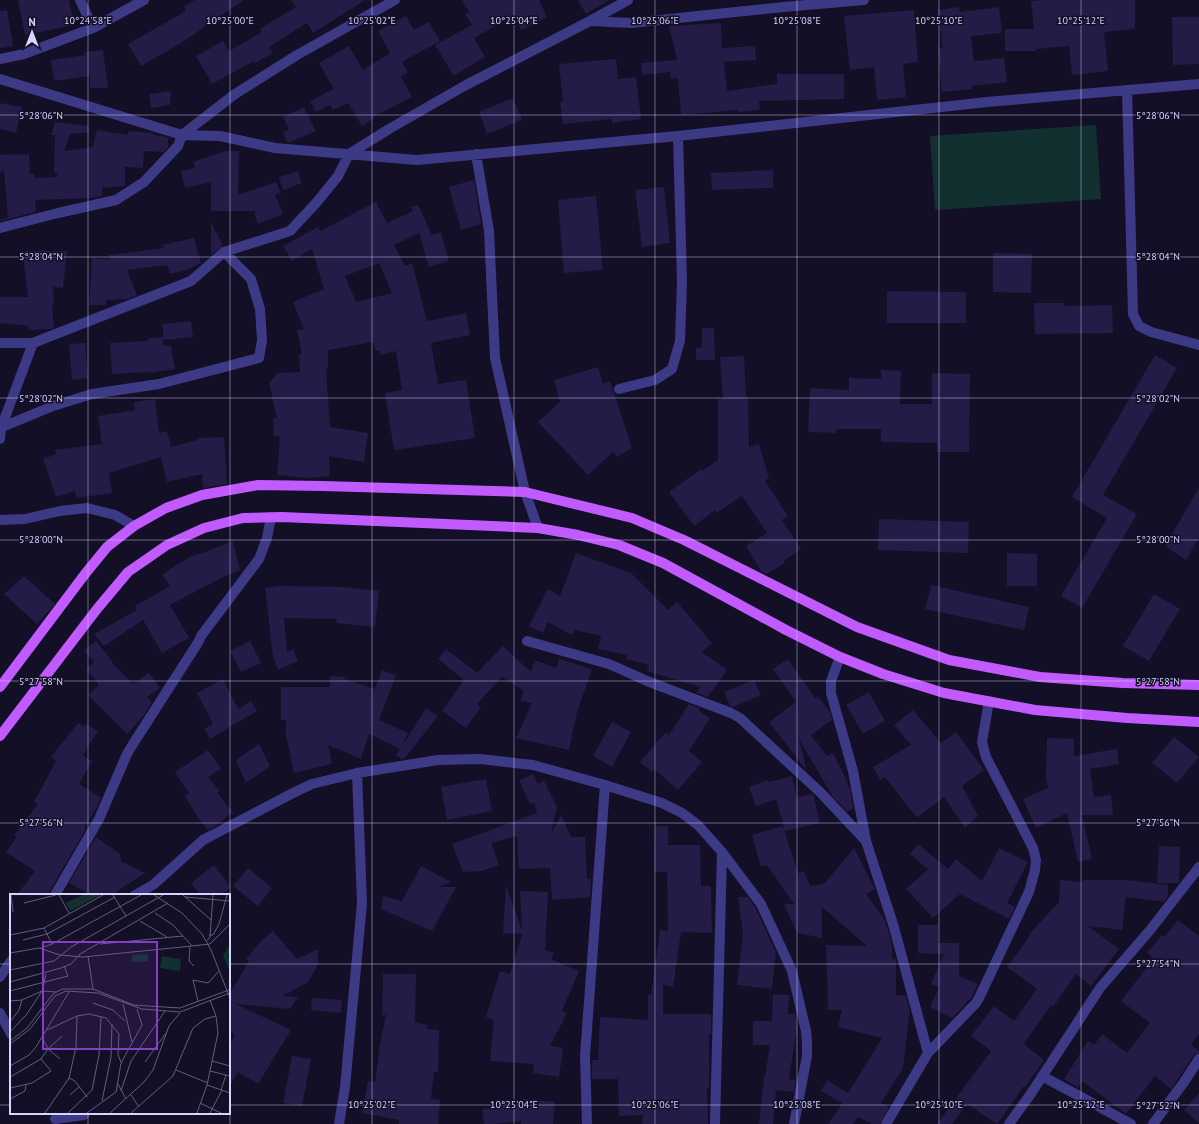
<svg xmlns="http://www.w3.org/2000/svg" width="1199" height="1124" font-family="'PT Sans',sans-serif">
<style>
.green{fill:#12302f}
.building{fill:#241b47;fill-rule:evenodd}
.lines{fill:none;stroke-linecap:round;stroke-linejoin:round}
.minor{stroke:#3d3a85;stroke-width:10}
.major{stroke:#c25bff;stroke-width:10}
.ticks{fill:none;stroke:#d9d4ff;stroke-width:1;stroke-opacity:0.45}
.inset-road{fill:none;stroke:#625e7d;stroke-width:1}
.view{fill:#843dc5;fill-opacity:0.15;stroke:#843dc5;stroke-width:2}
.inset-edge{fill:none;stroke:#d9d4ff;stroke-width:2}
.ticks-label{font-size:10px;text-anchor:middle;fill:#d9d4ff;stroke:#130f26;stroke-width:3;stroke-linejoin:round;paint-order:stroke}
</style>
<rect width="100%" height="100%" fill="#130f26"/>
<path class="green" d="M1096,125l5,74 -166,11 -5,-74z"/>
<path class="building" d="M18,0h51l5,25 -49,10z
M195,0h49l-63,43 -40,23 -13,-22 58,-33 -2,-5z
M291,0h74l-52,33 -6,-10 -38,24 4,6 -18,10 -1,-2 -42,23 -16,-28 27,-15 6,10 33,-19 -2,-3 36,-22z
M462,0h77l8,17 -26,13 -7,-14 -40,22 11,19 -31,19 -19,-31 37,-20 -7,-11 4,-2z
M578,0h31l-23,14z
M1041,0h94v29l-31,3 4,39 -36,4 -3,-29 -33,3v2h-31v-22h29l-3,-28z
M959,7l1,5 39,-5 3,26 -31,3 3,25 30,-3 3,24 -35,4v3l-30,3 -4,-44h5l-5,-38z
M7,10l6,36 -13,2v-37z
M914,10l4,52 -15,2 3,33 -29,3 -3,-33 -24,3 -6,-54z
M406,16l8,14 15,-8 11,19 -38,21 6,10 -7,5 11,20 -39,20 1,1 -12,8 -14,-23 -15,7 -3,-5 -14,7 -6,-11 24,-12 -15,-26 30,-17 14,24 27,-17 -12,-22z
M1172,17h27v47l-26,1z
M721,23l1,25 33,-2 1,14 -32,2 3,29 50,-7v-10h67v25l-85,2 1,9 -22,2v-2l-57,5 -3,-37 -7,1 -1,-7 -28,3 -1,-12 36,-3 -8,-34z
M103,50l5,38h-18v-12l-36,5 -3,-21 34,-5v-3z
M616,59l2,20 18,-2 5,42 -29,4v-4l-49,5 -3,-22 3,-1 -4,-37z
M171,91l-1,14 -19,3 -2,-14z
M513,98l9,22 -35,14 -8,-22z
M0,103l22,4 -6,26 -16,-4z
M304,107l12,24 -28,12 -5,-10 6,-4 -6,-12z
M55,122l34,4v6l-19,2 -6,17 29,-4 4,-17 31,5v-4l25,2v2l10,1 5,2v10l-5,4 -19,-1 -1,17 -18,-1v19l-23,2v8l-7,2 -60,2 1,11 -1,1 -34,9v-2l7,-1 -4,-47 -4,1v-17l29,-1 1,20h4l1,4 22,-1 1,-4 -4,-1 1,-37h-4z
M225,151h14l-1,44 38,-13 5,11 -6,2 8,19 -25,10 -4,-11 4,-2h-47v-29l-26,6 -4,-17 14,-3 -2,-6z
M773,170v18l-61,2 -1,-17z
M298,171l4,12 -19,7 -4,-13z
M474,180l7,44 -20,6 -12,-43z
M664,187l6,56 -28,4 -7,-57z
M596,196l7,74 -39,3 -6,-73z
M376,202l11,21 26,-12 -2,-4 7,-2 14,30 9,-3 8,29 -20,6 -10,-34 -25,12 11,21 7,-3 15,58 39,-8 4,22 -39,8 7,41 28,-4 9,58 -81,12 -9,-57 17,-3 -6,-39 -16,4 -1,-4h-3l-3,-9 -45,8v19h-2l4,58 38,6 -4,29 -35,-6 1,20 -23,2 -30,-3 3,-39h-6l-1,-18h4l-8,-35 9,-10 22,-1 -1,-18h3l-5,-24 7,-1 -11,-27 31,-13 -12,-40 -20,12 -9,-15 35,-19 2,4zM379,263l13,30 -36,9 -11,-26z
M211,222l12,24 -12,9z
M194,238l7,25 -14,7 -17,4 -3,-9 -40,5 10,25 -9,4 -22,1v5h-17l3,-47 17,1v-4l55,-7 -1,-3z
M24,251h43l-4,37 -10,-1 1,18h-2l2,23 -2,1 -23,1v-4l-29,-3v-26h28l-4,-33z
M993,253l39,1 -1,39 -38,-1z
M887,291l79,1v31h-79z
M1034,303h30v3l48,-1 1,28 -78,1z
M191,321l2,16 -29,3 -2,-16z
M702,328h12l1,32h-19v-12l6,-1z
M163,337v8l8,1 4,23 -26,4 -1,-1 -36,2 -2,-31 38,-2v-3z
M85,343l3,35 -16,2 -3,-36z
M1155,355l22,13 -74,127 34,19 -55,94 -21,-12 46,-78 -35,-21z
M744,356l2,42h2l1,49 10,-3 10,34 -4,3 23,35 -6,4 19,29 -17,12 1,2 -18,11 -6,-3 -15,-25 21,-13 -25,-37 -26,17 -1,-3 -21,16 -25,-34 32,-23 1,2 16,-11v-61h5l-3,-42z
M598,367l5,17 7,-3 22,67 -15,9 -4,-5 -25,23 -50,-53 22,-20 -6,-22z
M881,370l20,1 -1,33h32v-31l38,1 -1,78h-32v-9l-56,-1v-13h-44l-1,4 -28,-1 2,-44 39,2v-12l32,1z
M155,399l4,34 8,-2 4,16 26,-7v-2l27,-1 3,47 -24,4 -1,-14 -35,8 -6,-25 -52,16 3,20 -36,5 -1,-7 -19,6 -13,-38 13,-5 -1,-4 47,-6 -4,-28 37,-6 -1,-8z
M1199,488v49l-13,23 -21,-14z
M879,519l90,3 -1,31 -90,-3z
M233,541l7,29 -19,8 -51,27 19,33 -27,15 -19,-33 -39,26 -10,-12 43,-24 -2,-4 35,-20 -8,-11 14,-10 20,-11 1,1z
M576,553l55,20 37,37 9,-8 35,41 -10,9 25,18 -19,27 -12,-4 4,-6 -53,-16 2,-6 -23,-6 1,-4 -29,-6 3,-13 -26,-6 -3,5 -24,-13 -5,11 -14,-7 19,-37 12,7z
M1007,553l30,1v32h-30z
M24,576l31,28 -18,20 -33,-30z
M931,585l98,22 -5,23 -99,-21z
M280,586l64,1 35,4 -4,36 -39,-4 1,-4 -53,-1 3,34 6,-3 5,12 -20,9 -5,-13 -8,-69z
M1154,594l26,15 -31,52 -26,-15z
M96,641l17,21 -1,1 21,21 16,-11 11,15 -13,9 5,5 -8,13 -17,19 -39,-39 11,-10 -13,-16 8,-7 -10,-11z
M250,641l11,22 -20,9 -11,-21z
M503,646l28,26 4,-12 21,8 3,-9 33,10 -15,43 -8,38 -53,-12 16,-35 -12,-2 4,-10 -22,-14 -25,27 4,3 -15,21 -24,-17 22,-31 -26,-21 8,-10 31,24z
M788,659l27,39 3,-2 12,16 2,8 -21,15 16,21 6,-3 15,30 -1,1 3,5 3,19 -6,4 -14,-15 -34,-58 8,32 -38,-49 27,-20 -23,-33z
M382,670l14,5 -17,45 29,13 -7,15 25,-40 12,8 -34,43h-2l-6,-4 4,-6 -31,-15 -8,25 -33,-14 4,19 -38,9 -8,-38v-15h-5v-33h49v-11l15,1 -1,2 31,10z
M223,679l15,30 13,-8 6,10 -47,28 -6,-10 9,-5 -16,-31z
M754,680l7,15 -28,12 -3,-1 -6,-14z
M869,692l16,29 -22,13 -17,-29z
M689,704l11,4 -1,3 11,7 -21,33 13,11 -24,28 -24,-21 -2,3 -12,-10 25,-29 4,2z
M913,710l28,33 15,-11 28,38 -22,16 16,30 -13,12 -21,-31 -27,21 -32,-41 -5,3 -7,-13 38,-22 -17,-20z
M612,722l19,10 -19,35 -19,-11z
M78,723l6,4 2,-3 12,7 -15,24 9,6 -13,23 22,14 -4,9 -13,21 2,1 -37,63v3h-32l18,-24 -29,-19 11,-15 -3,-2 24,-31 -4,-2 22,-41 -5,-4z
M1174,737l25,20 -22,26 -25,-20z
M1047,738l27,1v17l43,-7 2,15 -29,5 4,28 17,-2 2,20h-31l10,44 -14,3 -11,-49 -31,15 -13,-29 25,-11 -2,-11z
M259,744l11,22 -24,17 -10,-23z
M208,750l13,19 -13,8 12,14 -3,2 16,19 -19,15 -6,3 -10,-12 -13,-22 4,-3 -14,-21z
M533,774l5,10 6,-3 13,26 -6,27 10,-19 10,22h14l2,42h4l-1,18 -38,3 -2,-32 -31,1 -2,-33 -26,7 8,22 -17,6 -19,1 -11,-28 85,-31 -3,-10 -4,1 -11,-24z
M792,776l5,21 15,-3h1l7,29 -35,8 -9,-32 -20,7 -7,-19 19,-7 1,2z
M486,779l6,32 -45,9 -6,-33z
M655,826h13v19h32l1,41h10l1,47 -31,-1 -8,55 -10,-2v29h48v20h-2v54h-2l1,36h-66l1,-9 -24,1 -1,-37h-26v-19h6l2,-43 48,3v-25h3l9,-65 8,1 -1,-59h-13z
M783,826l15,47 6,-2 6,15 14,-2 30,-36 21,41 -9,5 19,26 2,6 5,19v14h4v36l10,1 4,14 -7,58 -22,35 8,4 -9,17h-8l-14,-7 -5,7h-25l14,-21 -21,-12 6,-11 21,13 34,-55 -44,-11 4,-17h-14l-2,-65 41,1 -45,-39v31l-25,-5 -13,-29h10l-27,-39 -6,2 -9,-32z
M96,837l24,17 1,7 24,12 -26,17 -4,5h-24l-22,-12z
M918,844l30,25 8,-10 26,22 17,-33 29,14 -21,41 8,4 -6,12 -49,-25 -27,24 -27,-29 22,-20 -18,-15z
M1159,846l21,1 -1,35 -1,1h-21z
M214,865l17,22 -10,8h-21l-9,-12z
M421,866l30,16 -12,5h17l-24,44 -51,-22 2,-13 19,5z
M248,868l24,20 -14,18 -25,-20z
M1060,880l23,2v-2h45l40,5v11l-4,6 -38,-5 -4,33 -34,-4 31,23 -28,37 -15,-12 -23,33 -2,-2 -27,39 20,16 -19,27 -1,-1 -27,38 -30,-20 -15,20h-15l54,-73 -20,-15 23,-30 20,15 23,-32 -30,-22 22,-30v-1l3,-5 27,-29z
M506,885l16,45 -2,-39 28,1 -3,58 9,3 -3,6 28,12 -17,40 5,2 -17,33 13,2 -4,29 -26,-4 1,-9 -44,-3 4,-41 -8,-3 14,-46 10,3 12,-40 -19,-1z
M738,897h10l7,10 21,45 -4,37 -35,-4 6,-51z
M1178,920l21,16v98l-8,11 8,6v2l-5,2 -23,34 -16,-13 -29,38 -44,-33 -4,7 -14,-9 24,-38 6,4 8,-11 25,19 23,-30 -29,-22 27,-35 -2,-2 6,-7 -5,-4 15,-18 3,1z
M918,925h20v18h21v33l19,8 -7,15 -2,1h-1l-3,5 -13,13 -22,-11 9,-19 -8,-4 13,-30 -26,-1z
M273,931l24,28 21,-10v12l1,2 -11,19 -25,14 15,1 -8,12 -54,-5 55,26 -33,54 -20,-12 -9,15v-41l6,-11 -6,-4v-36l20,-34 -3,-2 15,-18z
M383,974h33l-1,48 13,3 -1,4 12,1 -1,42h-4l-3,27 9,1 -2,24h-39v-4l-37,-7 6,-32 7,1 5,-38 6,-29h-4z
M773,994l16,1 -1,19h7l2,14 -8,51 7,1 -2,12 -18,-2 -3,34h-14l5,-47h1l5,-32h-17v-24h19z
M312,998l30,2 -1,13 -30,-3z
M292,1056l19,3 -9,47 -19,-3z
M1199,1093v30l-15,-13z
M523,1099l32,3 -2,22h-32v-3l-25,3h-12l-2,-15 40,-5z"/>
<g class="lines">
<path class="minor" d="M80,0l13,28
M590,21l41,2 153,-16 80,-7
M0,59l24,-5 69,-26 51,-28
M0,79l182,56 38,1 55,12 142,12 261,-24 309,-34 212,-18
M1127,90l6,224 6,12 12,6 48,13
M476,154l13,77 6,127 30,134 13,36
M0,228l58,-15 58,-13 28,-18 34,-36 4,-11 53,-41 62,-39 98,-55
M0,343h33l158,-62 33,-29 66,-21 27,-29 21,-26 11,-22 40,-25 77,-44 124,-64 38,-21
M619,389l36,-9 17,-11 8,-28 2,-60 -4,-145
M0,428l53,-22 39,-12 67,-10 100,-26 3,-18 -2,-31 -9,-30 -27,-27
M0,439l1,-11 32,-85
M0,520l25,-1 35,-8 27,-3 28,7 19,11
M527,641l82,23 38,17 84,32 9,5 80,74 46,49
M840,657l-9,24v12l22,78 13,70 27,83 35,129
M55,895l44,-76 28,-65 6,-10 66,-103 2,-5 58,-77 8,-21 4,-21
M135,895l18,-10 50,-45 90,-47 19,-9 45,-11 81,-13 42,-1 53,6 72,20 57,18 20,10 16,12 24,27 39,52 31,67 14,60 1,11v14l-13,68
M0,977l11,-16
M0,1013l11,21
M1042,1076l89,48
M55,1119l29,-4 1,-2
M339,1124l6,-37 17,-184 -5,-130
M587,1124l-2,-68 20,-271
M715,1124l7,-272
M886,1124l42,-71 48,-50 3,-5 50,-106 6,-22 1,-10 -3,-12 -47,-91 -4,-15 7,-41
M1009,1124l21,-29 70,-107 51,-59 48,-62
M1153,1124l31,-42 15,-23"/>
<path class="major" d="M0,687l85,-113 22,-27 27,-21 32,-18 36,-13 56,-10 65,1 202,6 107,26 52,22 173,87 92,33 91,17 83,6 76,2
M0,736l97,-127 31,-37 39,-27 37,-17 39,-10 39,-1 256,11 40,7 41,10 44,18 123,67 54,27 43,17 61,19 91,17 92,8 72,4"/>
</g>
<path class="ticks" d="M88,0v895M230,0v1124M372,0v1124M514,0v1124M655,0v1124M797,0v1124M939,0v1124M1081,0v1124M0,115h1199M0,257h1199M0,398h1199M0,540h1199M0,681h1199M0,823h1199M0,964h11M229,964h970M0,1105h11M229,1105h970M88,1113v11"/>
<g transform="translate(10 894)">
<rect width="220" height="220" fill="#130f26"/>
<path d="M73,1h18l-31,16 -4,-8zM220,51v27l-7,-17zM138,60v7l-16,1v-7zM152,62l19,3 -1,12 -20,-3z" fill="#12302f"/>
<path class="inset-road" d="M1,1l2,17M49,1l10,18M103,1l13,21M144,1l28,18 20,21 9,16 19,48M173,1l28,25M175,3l45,4M14,9l32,-8M145,19l18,12 19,21M130,27l27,16M34,34l8,16M0,41l34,-7 59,-33M199,41h4l6,-11 8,-29M13,46l24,-6 68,-37M197,47l3,-4 3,-42M90,50l83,-8M180,53l-1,14 5,5M31,54l11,-4 89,-49M0,59l29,-5 21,7 23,2 109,-11 18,-2 20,-20M78,62l5,33M0,76l44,-9 17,-14 92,-52M0,88l51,-14 10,-4 9,-10 88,-51M0,97l58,-15 -4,-10M0,107l12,-1 20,-9 14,1M188,107l-5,-21 15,3 11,-12M83,109l20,7 12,11M113,110l9,38M0,128l9,-12 3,-10M37,136l30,-14 12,-2 17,4 13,16 -1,21 3,7M0,138l17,-18 15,-23 4,-17M0,147l17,-13 26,-34 9,-5h31l41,16 46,3 49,-18M0,150l20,-15 25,-33 11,-5 32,2 44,16 38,3 50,-19M50,165l-12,-10 14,-13M202,167l18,5M135,168l21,-29M0,172l19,-11 7,-8 33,-55M166,176l32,13M200,177l20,5M0,183l31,-18 7,-10 -6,-12M59,184l6,3 12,16M108,190l8,15M197,191l23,8M0,194l22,-5 19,-12 -10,-12M211,196l5,-15M111,197l10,-30 34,-50M60,201l9,-8M121,201l8,12M0,205l15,-8 1,-6M92,207l9,-44 1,-33M190,209l21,10M35,219l24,-35 7,-31 1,-31M58,219l24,-23 7,-35 2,-38M77,219l29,-21 5,-29 21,-38 -5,-16M100,219l34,-31 9,-12 16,-44 11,-13M121,219l42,-37 20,-48 12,-9 11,-3M187,219l10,-28 11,-52 -2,-17 -6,-16M200,219l12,-23"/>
<path class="view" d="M33,48h114v107h-114z"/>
<rect width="220" height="220" class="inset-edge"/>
</g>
<g class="ticks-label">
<text x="88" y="24">10°24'58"E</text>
<text x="230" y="24">10°25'00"E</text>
<text x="372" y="24">10°25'02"E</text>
<text x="514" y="24">10°25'04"E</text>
<text x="655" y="24">10°25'06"E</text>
<text x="797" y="24">10°25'08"E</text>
<text x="939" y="24">10°25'10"E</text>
<text x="1081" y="24">10°25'12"E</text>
<text x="41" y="119">5°28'06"N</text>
<text x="1158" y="119">5°28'06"N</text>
<text x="41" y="260">5°28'04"N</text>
<text x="1158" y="260">5°28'04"N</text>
<text x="41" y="402">5°28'02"N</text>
<text x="1158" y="402">5°28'02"N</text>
<text x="41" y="543">5°28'00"N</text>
<text x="1158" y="543">5°28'00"N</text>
<text x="41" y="685">5°27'58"N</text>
<text x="1158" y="685">5°27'58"N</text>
<text x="41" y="826">5°27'56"N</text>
<text x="1158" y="826">5°27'56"N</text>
<text x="1158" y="967">5°27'54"N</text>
<text x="372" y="1108">10°25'02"E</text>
<text x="514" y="1108">10°25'04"E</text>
<text x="655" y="1108">10°25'06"E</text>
<text x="797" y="1108">10°25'08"E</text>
<text x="939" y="1108">10°25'10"E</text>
<text x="1081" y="1108">10°25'12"E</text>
<text x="1158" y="1109">5°27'52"N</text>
</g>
<g transform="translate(32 32)" stroke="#130f26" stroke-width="3" paint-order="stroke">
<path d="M0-3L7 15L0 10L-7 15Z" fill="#d9d4ff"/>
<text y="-6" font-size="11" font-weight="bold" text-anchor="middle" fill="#d9d4ff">N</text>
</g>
</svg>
